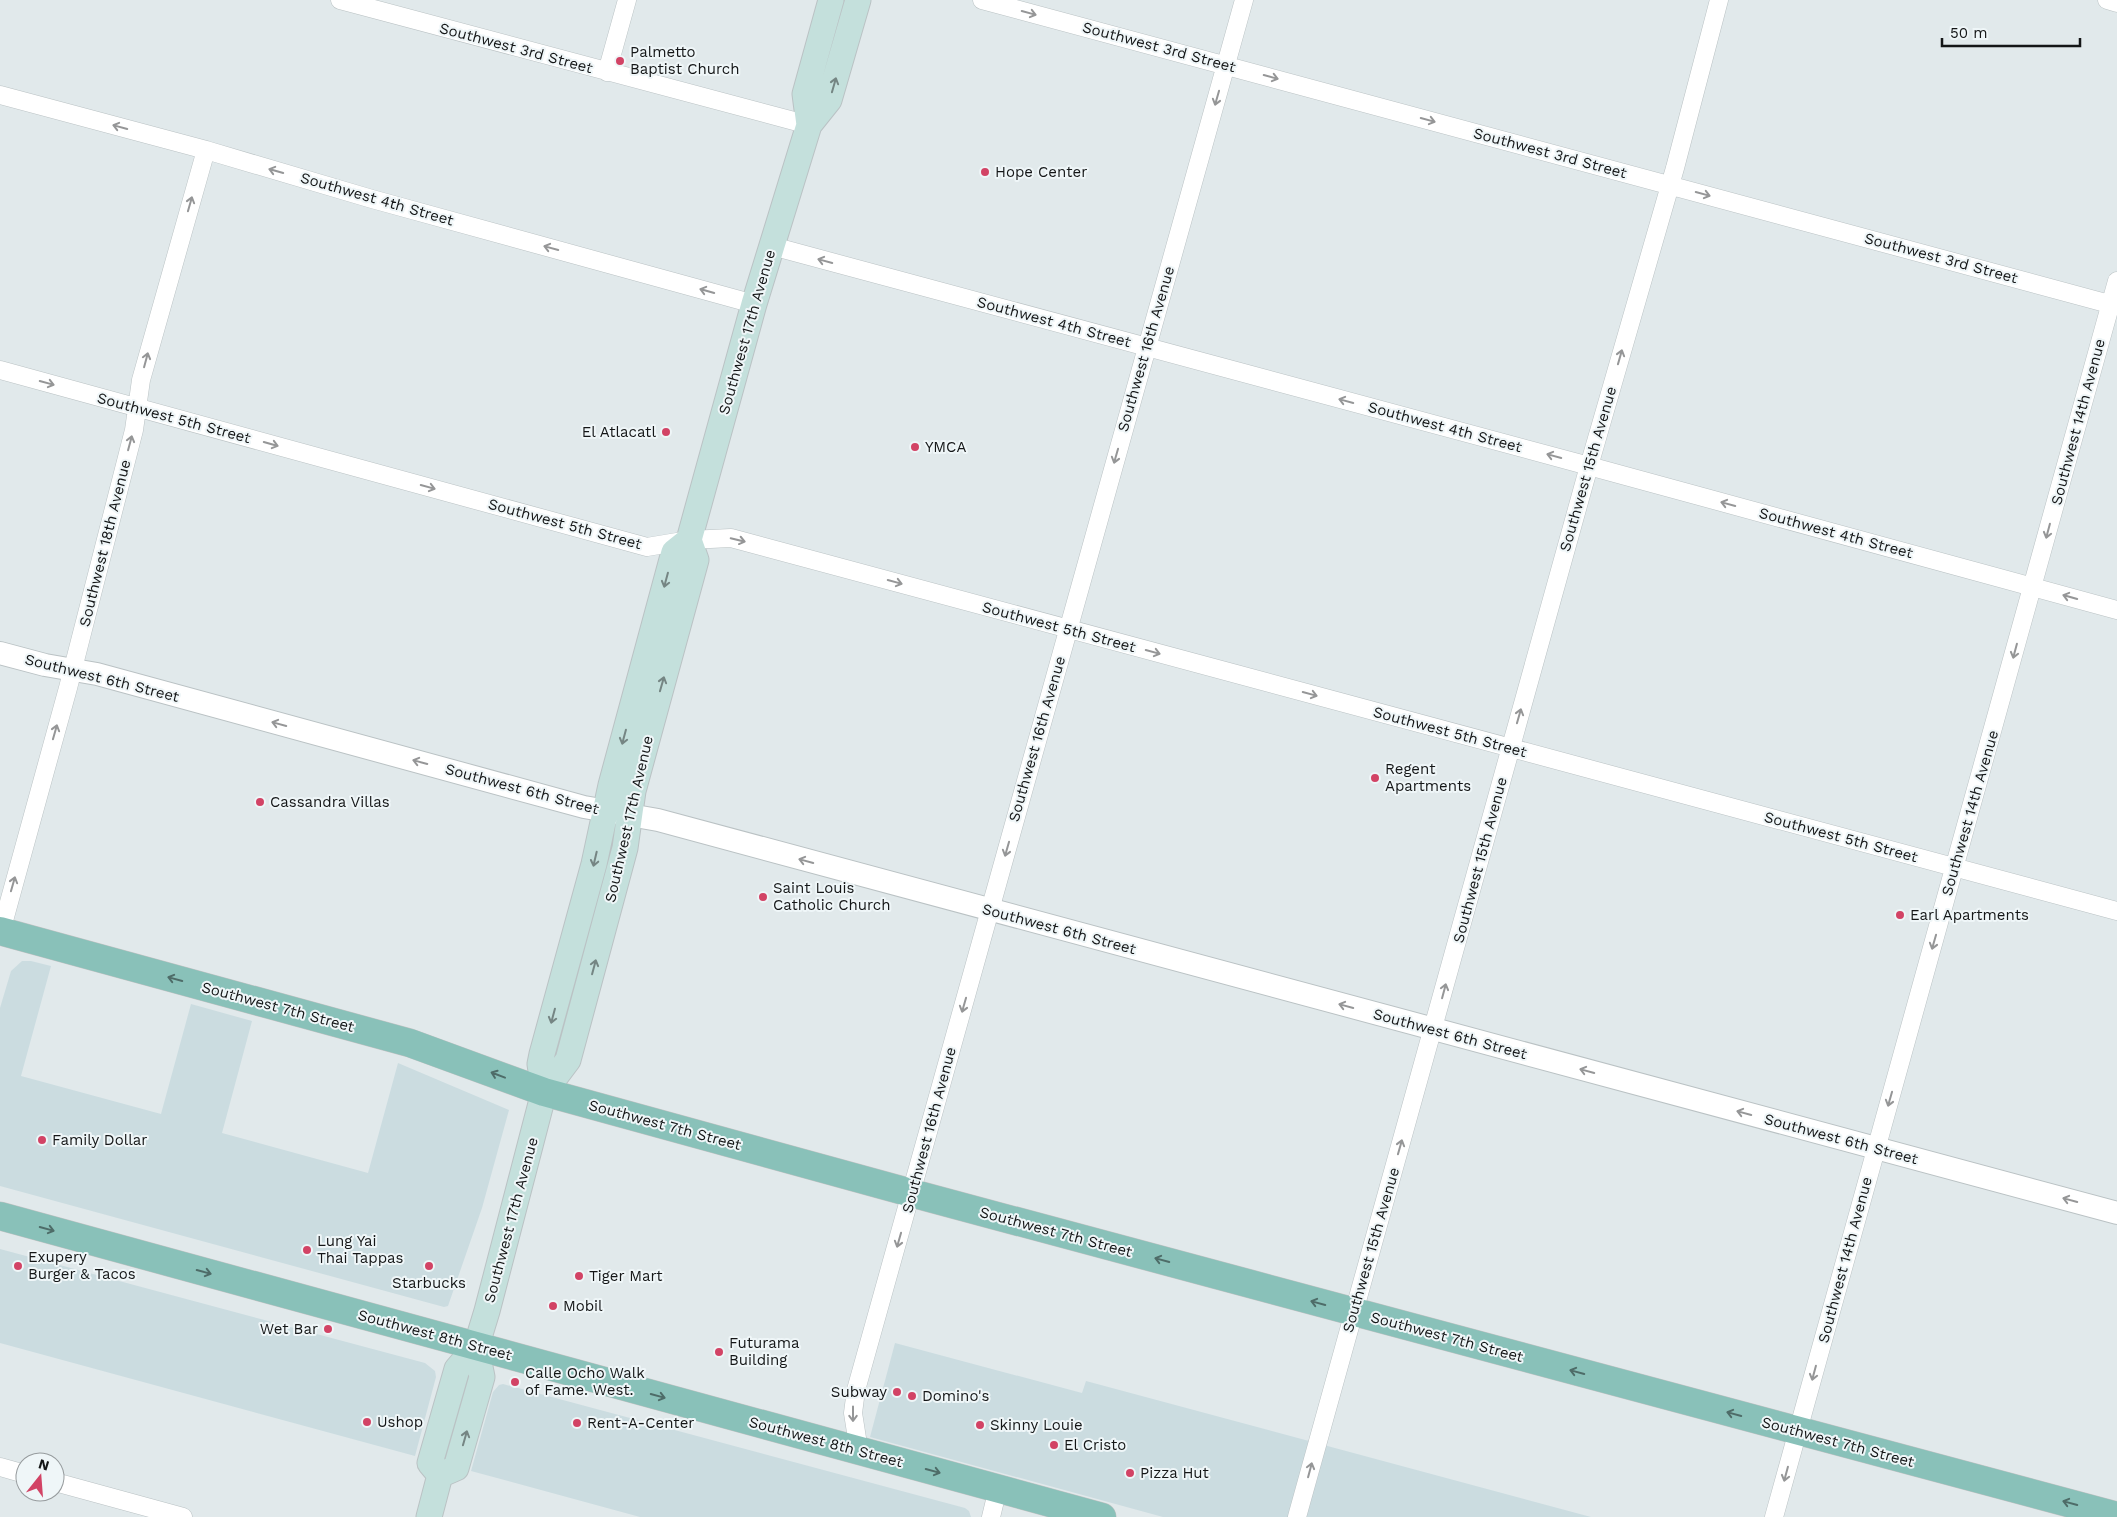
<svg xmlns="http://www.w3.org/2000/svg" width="2117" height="1517" font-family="'Work Sans',sans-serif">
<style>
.built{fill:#cbdce0}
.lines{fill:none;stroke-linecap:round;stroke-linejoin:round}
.minor-casing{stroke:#bac2c4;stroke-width:19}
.tertiary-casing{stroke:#bac2c4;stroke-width:24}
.secondary-casing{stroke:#bac2c4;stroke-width:27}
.primary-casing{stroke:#c2c2c3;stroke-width:29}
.minor{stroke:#fff;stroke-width:18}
.tertiary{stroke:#fff;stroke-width:22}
.secondary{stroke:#c4e0dc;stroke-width:25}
.primary{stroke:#89c1b9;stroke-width:28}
.oneway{stroke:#959697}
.oneway2{stroke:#758583}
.oneway3{stroke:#4e6c68}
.poi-dot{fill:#d24365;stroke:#eff6f8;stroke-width:2}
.labels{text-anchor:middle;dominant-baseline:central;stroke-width:4;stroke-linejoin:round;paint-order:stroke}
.street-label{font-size:15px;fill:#141617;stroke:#eff6f8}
.poi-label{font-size:15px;fill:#141617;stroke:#eff6f8;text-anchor:start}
</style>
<rect width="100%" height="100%" fill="#e1e9eb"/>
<path class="built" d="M22,961h9l20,5 -30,110 140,38 30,-110 61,17 -30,112 146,40 30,-110 111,47 -27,98 -34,98 -4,1 -444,-121v-178l11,-37z
M0,1249l425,114 10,8 1,6 -21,79 -415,-113z
M895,1343l187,50 4,-12 505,136h-428l-293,-80z
M503,1384l462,124 4,3 2,6h-331l-169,-46 22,-79 6,-7z"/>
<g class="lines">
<g class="minor-casing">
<path id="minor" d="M340,0l469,125
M982,0l1135,306
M2107,0l10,3
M607,72l20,-72
M0,95l206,55 166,49 382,105
M772,246l817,220 528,144
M0,370l647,177 42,-7 42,-2 1386,373
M0,935l68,-247 66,-258 7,-50 65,-230
M859,1451l-6,-38 3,-23 388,-1390
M0,1467l25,7
M55,1482l128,35
M991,1517l7,-29
M1297,1517l292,-1051 86,-298 44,-168
M1774,1517l343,-1236"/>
</g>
<g class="tertiary-casing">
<path id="tertiary" d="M0,653l45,12 52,9 487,133 74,13 1459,393"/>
</g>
<g class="secondary-casing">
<path id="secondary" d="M809,125l-4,-31 26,-94
M544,1092l24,-32 57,-212 8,-57 63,-231 -7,-20 65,-236 55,-179 20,-25 29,-100
M440,1475l-10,-12 27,-94 19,-22 11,-36 57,-219 -4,-28 2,-10 52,-190 17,-79 63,-233 15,-12
M440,1475l16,-7 26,-91 -6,-30
M429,1517l11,-42"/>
</g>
<g class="primary-casing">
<path id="primary" d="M0,931l410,112 134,49 382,105 1191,319
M0,1216l1102,301"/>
</g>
<use href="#minor" class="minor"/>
<use href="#tertiary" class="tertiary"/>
<use href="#secondary" class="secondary"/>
<use href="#primary" class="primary"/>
</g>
<defs><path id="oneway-shaft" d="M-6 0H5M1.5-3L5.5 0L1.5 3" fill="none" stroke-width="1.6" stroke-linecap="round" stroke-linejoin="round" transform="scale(1.25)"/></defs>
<g class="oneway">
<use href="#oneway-shaft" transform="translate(1029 13) rotate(15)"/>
<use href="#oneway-shaft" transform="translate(1271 77) rotate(15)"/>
<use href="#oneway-shaft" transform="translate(1217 98) rotate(106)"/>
<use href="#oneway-shaft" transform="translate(1428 120) rotate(15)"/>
<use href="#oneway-shaft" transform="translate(120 127) rotate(-165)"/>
<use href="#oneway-shaft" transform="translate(276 171) rotate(-164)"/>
<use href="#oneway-shaft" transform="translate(1703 194) rotate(15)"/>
<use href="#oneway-shaft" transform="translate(190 204) rotate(-74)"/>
<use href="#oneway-shaft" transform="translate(551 248) rotate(-165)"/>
<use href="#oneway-shaft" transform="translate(825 261) rotate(-165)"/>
<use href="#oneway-shaft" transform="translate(707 291) rotate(-164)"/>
<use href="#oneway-shaft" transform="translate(1620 357) rotate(-74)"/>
<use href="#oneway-shaft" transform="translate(146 360) rotate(-75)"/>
<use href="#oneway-shaft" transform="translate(47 383) rotate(15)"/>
<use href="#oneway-shaft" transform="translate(1346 401) rotate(-165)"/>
<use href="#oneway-shaft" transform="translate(130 443) rotate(-75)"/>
<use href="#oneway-shaft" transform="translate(271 444) rotate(16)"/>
<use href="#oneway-shaft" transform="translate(1116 456) rotate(106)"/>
<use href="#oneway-shaft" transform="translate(1554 456) rotate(-165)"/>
<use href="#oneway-shaft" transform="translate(428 487) rotate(15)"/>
<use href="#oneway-shaft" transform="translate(1728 504) rotate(-165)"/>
<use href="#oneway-shaft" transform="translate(2048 531) rotate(105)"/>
<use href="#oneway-shaft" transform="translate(738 540) rotate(13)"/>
<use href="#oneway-shaft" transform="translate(895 582) rotate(15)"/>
<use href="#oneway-shaft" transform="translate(2070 597) rotate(-164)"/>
<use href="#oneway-shaft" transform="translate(2015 651) rotate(105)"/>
<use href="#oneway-shaft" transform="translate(1153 652) rotate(15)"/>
<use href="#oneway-shaft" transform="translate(1310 694) rotate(15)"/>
<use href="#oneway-shaft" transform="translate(1519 716) rotate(-74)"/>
<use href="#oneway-shaft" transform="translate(279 724) rotate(-165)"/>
<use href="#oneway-shaft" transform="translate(55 732) rotate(-74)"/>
<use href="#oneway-shaft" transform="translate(420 762) rotate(-165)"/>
<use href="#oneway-shaft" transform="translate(1007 849) rotate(106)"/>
<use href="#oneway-shaft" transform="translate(806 861) rotate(-165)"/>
<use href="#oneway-shaft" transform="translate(13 884) rotate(-74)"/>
<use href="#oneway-shaft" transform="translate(1934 942) rotate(106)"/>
<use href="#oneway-shaft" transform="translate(1444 991) rotate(-75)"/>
<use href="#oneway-shaft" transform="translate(964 1005) rotate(106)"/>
<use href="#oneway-shaft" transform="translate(1346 1006) rotate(-165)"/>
<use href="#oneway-shaft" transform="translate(1587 1071) rotate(-165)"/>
<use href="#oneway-shaft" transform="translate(1890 1099) rotate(106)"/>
<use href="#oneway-shaft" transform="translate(1744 1113) rotate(-165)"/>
<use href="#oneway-shaft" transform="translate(1400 1147) rotate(-74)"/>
<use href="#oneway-shaft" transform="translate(2070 1200) rotate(-165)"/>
<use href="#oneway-shaft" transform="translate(899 1240) rotate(106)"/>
<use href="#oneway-shaft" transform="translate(1814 1373) rotate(105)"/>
<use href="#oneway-shaft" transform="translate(853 1414) rotate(90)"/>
<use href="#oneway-shaft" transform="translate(1310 1470) rotate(-75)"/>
<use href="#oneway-shaft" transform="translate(1786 1474) rotate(105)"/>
</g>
<g class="oneway2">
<use href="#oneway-shaft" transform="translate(834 85) rotate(-74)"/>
<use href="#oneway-shaft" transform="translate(666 580) rotate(105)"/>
<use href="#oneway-shaft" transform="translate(662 684) rotate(-74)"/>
<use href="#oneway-shaft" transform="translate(624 737) rotate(105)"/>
<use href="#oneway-shaft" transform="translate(595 859) rotate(103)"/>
<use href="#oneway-shaft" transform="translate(594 967) rotate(-75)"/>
<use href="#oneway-shaft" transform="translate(553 1016) rotate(105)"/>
<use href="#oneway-shaft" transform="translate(465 1438) rotate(-74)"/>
</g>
<g class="oneway3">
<use href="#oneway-shaft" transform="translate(175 979) rotate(-165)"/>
<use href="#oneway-shaft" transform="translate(498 1075) rotate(-159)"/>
<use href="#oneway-shaft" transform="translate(47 1229) rotate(15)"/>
<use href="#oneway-shaft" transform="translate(1162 1260) rotate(-165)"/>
<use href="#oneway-shaft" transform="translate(204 1272) rotate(15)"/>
<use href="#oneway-shaft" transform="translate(1318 1303) rotate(-165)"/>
<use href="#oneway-shaft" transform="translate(1577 1372) rotate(-165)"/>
<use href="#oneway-shaft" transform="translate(658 1396) rotate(15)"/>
<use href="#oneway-shaft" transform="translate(1734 1414) rotate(-165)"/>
<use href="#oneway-shaft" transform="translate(933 1471) rotate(15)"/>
<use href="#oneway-shaft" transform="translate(2070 1503) rotate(-165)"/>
</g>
<g class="poi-dot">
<circle cx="620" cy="61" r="5"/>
<circle cx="985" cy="172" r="5"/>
<circle cx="666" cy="432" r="5"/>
<circle cx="915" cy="447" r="5"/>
<circle cx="1375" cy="778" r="5"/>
<circle cx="260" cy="802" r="5"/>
<circle cx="763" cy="897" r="5"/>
<circle cx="1900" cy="915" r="5"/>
<circle cx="42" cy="1140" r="5"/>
<circle cx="307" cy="1250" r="5"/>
<circle cx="18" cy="1266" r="5"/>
<circle cx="429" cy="1266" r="5"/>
<circle cx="579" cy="1276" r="5"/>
<circle cx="553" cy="1306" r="5"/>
<circle cx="328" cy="1329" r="5"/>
<circle cx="719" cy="1352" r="5"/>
<circle cx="515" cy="1382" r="5"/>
<circle cx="897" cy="1392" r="5"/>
<circle cx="912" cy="1396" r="5"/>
<circle cx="367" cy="1422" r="5"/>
<circle cx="577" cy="1423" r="5"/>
<circle cx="980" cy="1425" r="5"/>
<circle cx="1054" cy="1445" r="5"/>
<circle cx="1130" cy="1473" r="5"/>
</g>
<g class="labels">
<g class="street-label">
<text transform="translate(1159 47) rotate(15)">Southwest 3rd Street</text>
<text transform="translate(516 48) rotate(15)">Southwest 3rd Street</text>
<text transform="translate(1550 153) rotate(15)">Southwest 3rd Street</text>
<text transform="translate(377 199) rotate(16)">Southwest 4th Street</text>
<text transform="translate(1941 258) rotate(15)">Southwest 3rd Street</text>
<text transform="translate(1054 322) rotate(15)">Southwest 4th Street</text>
<text transform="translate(747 332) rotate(-74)">Southwest 17th Avenue</text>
<text transform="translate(1146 349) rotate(-74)">Southwest 16th Avenue</text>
<text transform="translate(174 418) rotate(15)">Southwest 5th Street</text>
<text transform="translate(2078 422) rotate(-75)">Southwest 14th Avenue</text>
<text transform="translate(1445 427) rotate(15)">Southwest 4th Street</text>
<text transform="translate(1588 469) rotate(-74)">Southwest 15th Avenue</text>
<text transform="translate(565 524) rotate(15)">Southwest 5th Street</text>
<text transform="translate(1836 533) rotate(15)">Southwest 4th Street</text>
<text transform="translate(105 543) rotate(-76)">Southwest 18th Avenue</text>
<text transform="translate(1059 627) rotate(15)">Southwest 5th Street</text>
<text transform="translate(102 678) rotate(14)">Southwest 6th Street</text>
<text transform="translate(1450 732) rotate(15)">Southwest 5th Street</text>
<text transform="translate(1037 739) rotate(-74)">Southwest 16th Avenue</text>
<text transform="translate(522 789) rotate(15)">Southwest 6th Street</text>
<text transform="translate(1970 813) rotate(-74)">Southwest 14th Avenue</text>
<text transform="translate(629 819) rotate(-77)">Southwest 17th Avenue</text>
<text transform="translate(1841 837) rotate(15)">Southwest 5th Street</text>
<text transform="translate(1480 860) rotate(-75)">Southwest 15th Avenue</text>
<text transform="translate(1059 929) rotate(15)">Southwest 6th Street</text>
<text transform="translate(278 1007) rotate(15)">Southwest 7th Street</text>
<text transform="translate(1450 1034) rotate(15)">Southwest 6th Street</text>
<text transform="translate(665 1125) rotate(15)">Southwest 7th Street</text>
<text transform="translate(929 1130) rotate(-75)">Southwest 16th Avenue</text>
<text transform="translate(1841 1139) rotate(15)">Southwest 6th Street</text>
<text transform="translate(511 1220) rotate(-75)">Southwest 17th Avenue</text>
<text transform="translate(1056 1232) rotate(15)">Southwest 7th Street</text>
<text transform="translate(1371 1250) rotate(-74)">Southwest 15th Avenue</text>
<text transform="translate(1845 1260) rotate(-75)">Southwest 14th Avenue</text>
<text transform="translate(435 1335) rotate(15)">Southwest 8th Street</text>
<text transform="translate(1447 1337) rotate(15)">Southwest 7th Street</text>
<text transform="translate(826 1442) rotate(15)">Southwest 8th Street</text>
<text transform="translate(1838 1442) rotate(15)">Southwest 7th Street</text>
</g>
<g class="poi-label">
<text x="630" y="52">Palmetto<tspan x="630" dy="17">Baptist Church</tspan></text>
<text x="995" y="172">Hope Center</text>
<text x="656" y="432" text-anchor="end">El Atlacatl</text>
<text x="925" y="447">YMCA</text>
<text x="1385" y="769">Regent<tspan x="1385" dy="17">Apartments</tspan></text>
<text x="270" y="802">Cassandra Villas</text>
<text x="773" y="888">Saint Louis<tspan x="773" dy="17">Catholic Church</tspan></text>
<text x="1910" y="915">Earl Apartments</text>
<text x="52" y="1140">Family Dollar</text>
<text x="317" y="1241">Lung Yai<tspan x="317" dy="17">Thai Tappas</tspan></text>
<text x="28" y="1257">Exupery<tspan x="28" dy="17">Burger &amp; Tacos</tspan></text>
<text x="589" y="1276">Tiger Mart</text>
<text x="429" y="1283" text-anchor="middle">Starbucks</text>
<text x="563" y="1306">Mobil</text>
<text x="318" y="1329" text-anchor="end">Wet Bar</text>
<text x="729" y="1343">Futurama<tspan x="729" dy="17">Building</tspan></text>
<text x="525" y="1373">Calle Ocho Walk<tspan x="525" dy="17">of Fame. West.</tspan></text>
<text x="887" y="1392" text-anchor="end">Subway</text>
<text x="922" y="1396">Domino's</text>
<text x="377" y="1422">Ushop</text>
<text x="587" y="1423">Rent-A-Center</text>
<text x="990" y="1425">Skinny Louie</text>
<text x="1064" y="1445">El Cristo</text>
<text x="1140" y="1473">Pizza Hut</text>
</g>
</g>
<g transform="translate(40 1477) rotate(17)"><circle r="24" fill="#eff6f8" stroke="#979c9e"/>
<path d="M0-4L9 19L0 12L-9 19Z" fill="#d24365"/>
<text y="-8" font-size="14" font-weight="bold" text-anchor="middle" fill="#141617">N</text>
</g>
<path d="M1942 38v8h138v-8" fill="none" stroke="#141617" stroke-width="2.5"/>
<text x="1950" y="38" font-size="15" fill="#141617" stroke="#eff6f8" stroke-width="4" paint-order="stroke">50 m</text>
</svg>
